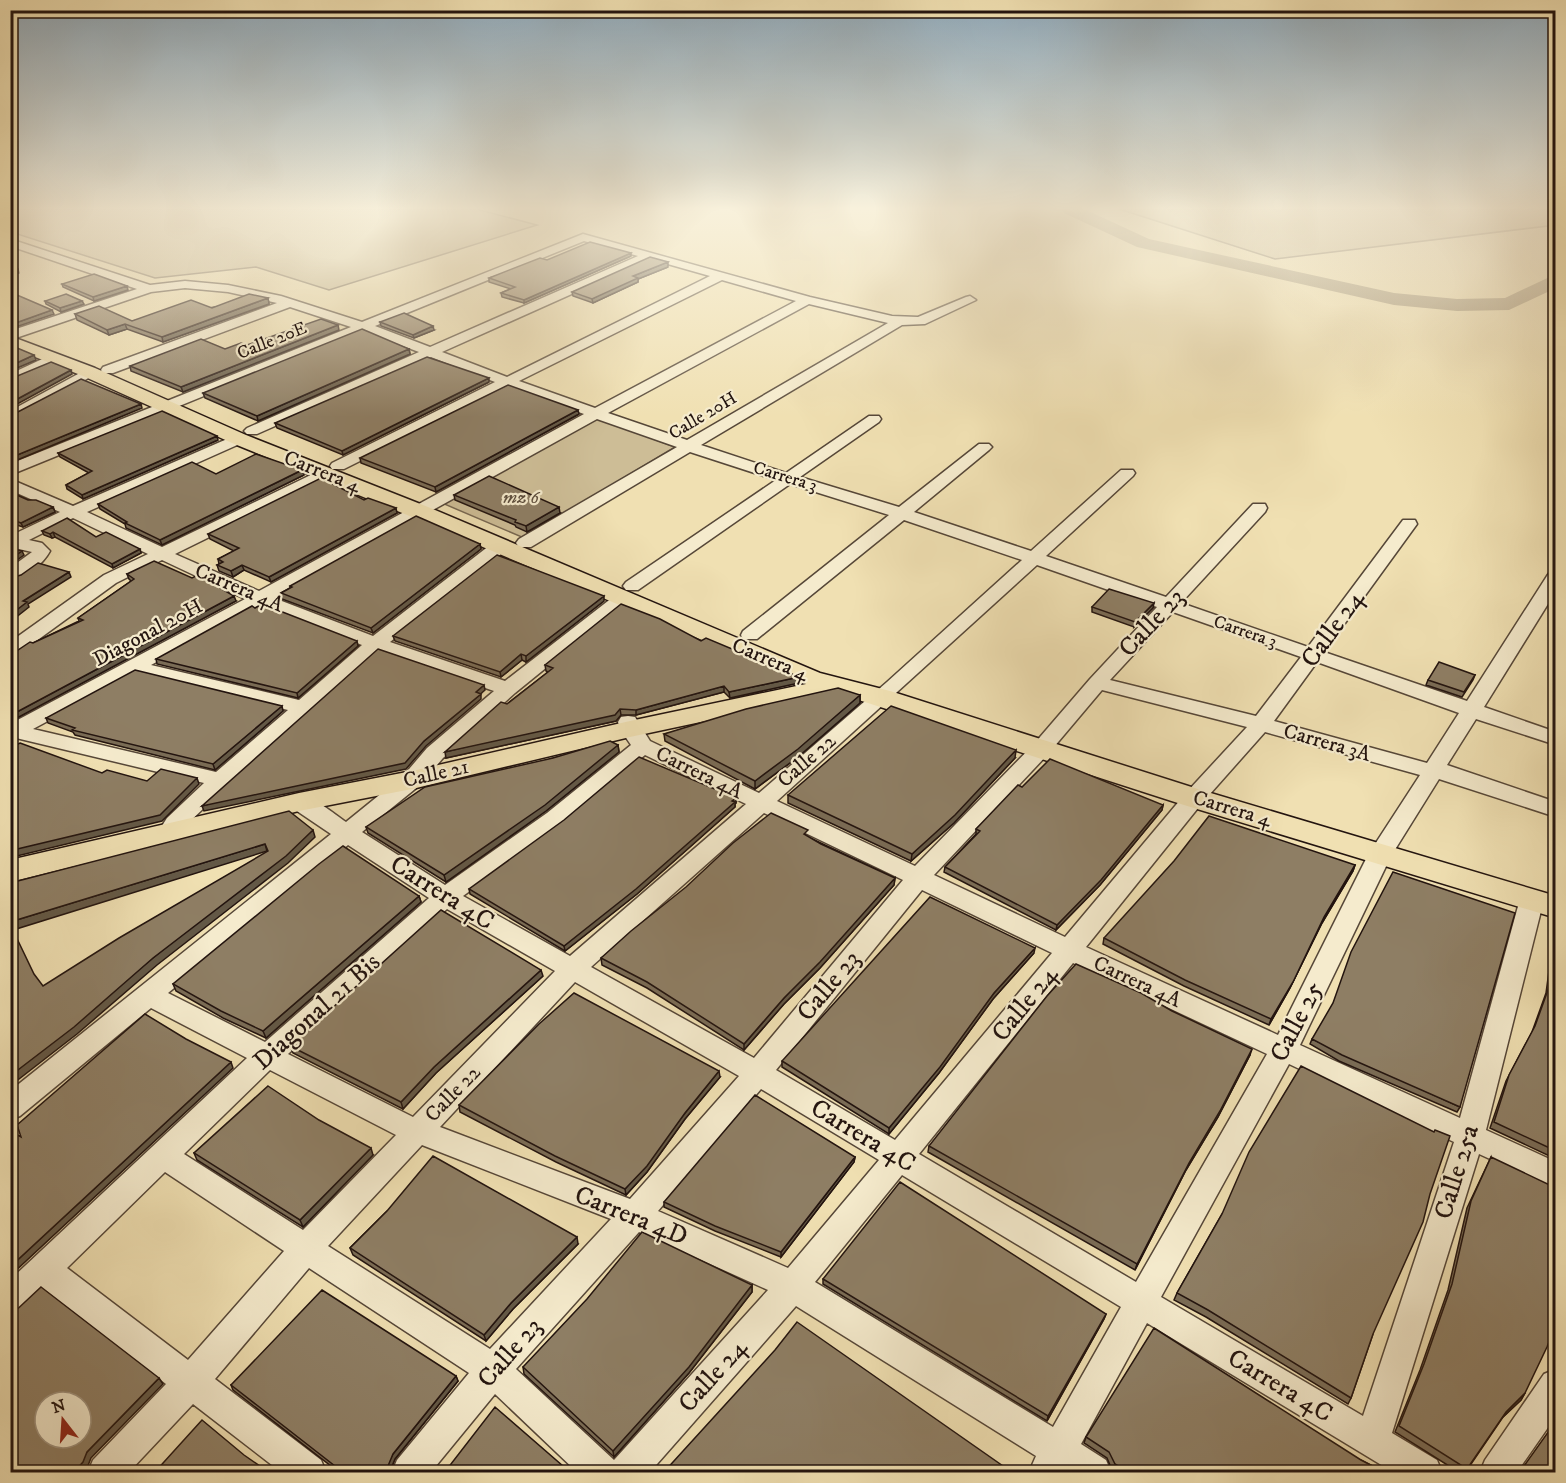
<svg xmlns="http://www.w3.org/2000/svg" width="1566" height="1483" font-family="'IM FELL DW Pica',serif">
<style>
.green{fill:#cdbd96;stroke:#786852;stroke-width:1.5}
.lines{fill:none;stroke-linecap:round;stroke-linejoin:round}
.river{fill:#aa9b7b;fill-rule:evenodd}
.minor-casing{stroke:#564738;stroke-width:3}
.major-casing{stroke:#23140f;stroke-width:3}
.minor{fill:#f5ebcd;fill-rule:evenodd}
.major{fill:#f0e0b2;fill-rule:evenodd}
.wall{fill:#7a6c56;stroke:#23140f;stroke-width:1.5}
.shaded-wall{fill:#635846;stroke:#23140f;stroke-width:1.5}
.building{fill:#8e7e64;stroke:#23140f;stroke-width:1.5;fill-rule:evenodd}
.labels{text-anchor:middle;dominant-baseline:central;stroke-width:4.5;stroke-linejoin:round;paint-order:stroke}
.far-street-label{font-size:18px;fill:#23140f;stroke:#f5ebcd}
.far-park-label{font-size:18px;font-style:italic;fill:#5e4f3e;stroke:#f5ebcd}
.street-label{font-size:21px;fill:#23140f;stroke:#f5ebcd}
.near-street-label{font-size:26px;fill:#23140f;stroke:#f5ebcd}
</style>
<rect width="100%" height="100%" fill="#f0e0b2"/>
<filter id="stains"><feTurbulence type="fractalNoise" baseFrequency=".00333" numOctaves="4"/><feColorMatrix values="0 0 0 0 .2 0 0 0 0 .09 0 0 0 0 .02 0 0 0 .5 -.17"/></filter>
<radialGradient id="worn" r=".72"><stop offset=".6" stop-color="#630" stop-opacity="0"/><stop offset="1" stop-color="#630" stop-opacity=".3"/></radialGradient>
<path class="green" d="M11,209h465l61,16 -208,65 -73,-23 -101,11 -144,-46z
M1119,209h436l1,16 -281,34z
M595,417l80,30 -151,91 -82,-35z"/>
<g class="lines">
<path class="river" d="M1062,209h22l65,30 245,54 63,6 48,-1 51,-24v14l-47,22 -52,1 -63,-6 -257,-58 -73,-34z"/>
<g class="minor-casing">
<path id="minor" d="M583,234l227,63 82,19 26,1 48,-20 4,-1 6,4 -51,24 -23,1 -201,120 85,28 83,-57h10l2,3 -2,3 -79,55 99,30 80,-63h10l3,3 -3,3 -75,62 117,39 90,-81h12l2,3 -2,3 -87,80 120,41 87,-93h12l2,4 -2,4 -84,91 127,44 95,-127h12l2,4 -93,128 143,49 80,-125 3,-4 6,-1v20l-72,116 72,25v13l-80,-26 -29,46 109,37v15l-117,-38 -48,77 -91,189 160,73 60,-219 4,-6 8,-3 8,3 4,6 -58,231 70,32v27l-77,-35 -87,279 45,27 5,12h-49l-246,-149 -66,121 25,16 5,12h-82l7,-16 -240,-150 -146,166h-73l-82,-78 -64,78h-39l5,-12 72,-87 -160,-105 -94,111 106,81 5,12h-45l-88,-68 -64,68h-41l5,-12 73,-76 -121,-94 -24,23 -11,4v-37l237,-222 -96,-50 -131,108 -10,4v-29l321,-257 -40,-27 -3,-5 3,-5c19,-5 40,15 55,25l58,-47 23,-27 67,-57 -115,-40 -151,134 -45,43 -6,9 -8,3 -8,-3 -3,-5 9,-14 37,-35 -188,-45 -6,1v-15l235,-125 -83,-39 -46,23 -99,72 -7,2v-15l94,-67 44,-21 -75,-36 -44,22 13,3 8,8c-7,13 -25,28 -40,31v-14l22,-16 -22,-5v-11l50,-24 -50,-22v-11l63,27 161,-70h10l3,3 -3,3 -157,70 75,35 157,-76h12l2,3 -2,3 -156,77 84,37 325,-177 -76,-27 -164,82h-12l-2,-3 2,-3 163,-81 -64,-25 -174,77h-10l-3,-3 3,-3 172,-76 -56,-21 -353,144v-11l341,-137 -61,-20 -177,66h-10l-2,-3 2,-3 174,-64 -49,-11 -43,-4 -34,4 -141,48v-9l127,-42 -127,-43v-7l140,46 35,-4 43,4 53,11 81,26zM584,241l54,15 -208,91 -55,-21zM650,259l60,17 -203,101 -65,-25zM722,280l74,21 -201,107 -76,-27zM809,304l79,19 -201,117 -79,-27zM597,419l80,28 -158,92 -3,4 3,4h12l159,-95 86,28 -150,102 -3,4 3,4h12l152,-106 99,31 -146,116 -2,4 2,4h14l147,-119 118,40 -135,122 -128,111 -109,-52 -15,-24 -7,-1 -7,1 -3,5 2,7 11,16 -84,68 -102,72 -83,-53 58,-47 23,-27 72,-65 117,-95 -3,-4h-12l-112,87 -115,-39 116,-92 3,-4 -3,-4h-12l-121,94 -99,-38zM1037,565l120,42 -67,72 -56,65 -119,122 -138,-65zM260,605l102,40 -63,55 -148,-35zM1173,612l128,45 -45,59 -146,-36zM1317,662l142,51 -32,50 -153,-42zM137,673l151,37 -72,62 -183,-43zM1102,690l145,37 -61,66 -121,144 -131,-62 114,-121zM1265,732l155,43 -52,80 -90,180 -192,-88 116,-144zM645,755l101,49 -176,152 -107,-60 100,-73zM764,813l139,67 -149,178 -163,-91zM348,845l81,53 -164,144 -97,-49zM922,890l130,63 -157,187 -119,-70zM447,909l108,62 -142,146 -125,-63zM1073,963l194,91 -131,228 -217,-128zM575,982l164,94 -109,123 -190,-72zM1289,1064l165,78 -91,274 -202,-119zM270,1070l126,65 -93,95 -119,-76zM761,1089l118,71 -91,108 -130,-57zM422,1145l189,74 -121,130 -162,-103zM165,1172l119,79 -96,109 -121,-92zM902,1175l219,132 -68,120 -238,-145zM639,1232l129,58 -154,170 -98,-91z
M53,354l5,1 2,3 -2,3 -48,23v-10z
M89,368l7,4 -2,3 -84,46v-10z
M1556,1369v47l-39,56h-37l5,-12 59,-86z"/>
</g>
<g class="major-casing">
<path id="major" d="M10,336l85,32 151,67 182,72 392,166 70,18 314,100 352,105v22l-372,-113 -347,-112 -207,44 -218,52 -113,22 -289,71v-22l289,-67 113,-22 218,-50 176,-37 -394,-167 -180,-74 -149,-67 -73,-29z"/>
</g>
<use href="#minor" class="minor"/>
<use href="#major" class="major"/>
</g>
<path class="wall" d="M631,256l-107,47 -22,-6 -1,-4 10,-4 -22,-7v-4l58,-18z
M668,267l-30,12v3l-45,21 -20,-7 -1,-4z
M62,284l66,6 -34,11 -31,-14z
M268,298l1,6 -106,38 -36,-13 -18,6 -32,-15 -2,-6 57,7z
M45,301l39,3 -23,8 -15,-8z
M380,322l54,8 -20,8 -33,-12z
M339,330l-156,62 -52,-21 -1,-5z
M409,349l1,5 -152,67 -53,-23 -2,-5z
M489,382l-146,73 -66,-27 -2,-5z
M579,414l-143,78 -75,-29 -1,-5z
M218,440l-135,59 -16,-10 -1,-4 23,-12 -29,-16 -2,-4z
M216,474l88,1 -142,70 -36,-17 -1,-4 -25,-15 -2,-5z
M10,492l18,8 25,7 2,5 -32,15 -13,-4z
M454,495l106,18 -33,19 -11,-5 -1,-2 -60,-25z
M364,500l33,13 -126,69 -27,-12 -11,7 -14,-6 -2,-6 2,-1 -1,-5 16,-8 -24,-12 -2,-5z
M42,531l54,6 45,16 -28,15 -58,-31 -3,1 -8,-3z
M480,544l1,5 -108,84 -91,-34 -1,-6 9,-5v-2z
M127,574l109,27 -219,117 -7,-2v-63l5,-1 18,-9 46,-22 -1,-3 53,-37 -2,-2z
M604,601l-78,61 -4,-2 -21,17 -106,-36 -2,-5z
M1092,607l61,1 -19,19 -42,-15z
M701,641l98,36v6l-69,15 -6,-6 -88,23h-15l-5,6 -170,37 61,-54 41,-32 -2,-1 -1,-6z
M358,646l-60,52 -141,-34 -1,-5z
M1475,675l-2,5 -11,17 -36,-12 2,-5z
M860,695v8l-62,54 -43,32 -90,-48 -1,-7z
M283,711l-68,59 -140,-35 -2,-3 -25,-9 -2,-5z
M618,745l1,7 -73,59 -100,71 -78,-49 -2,-6 187,-69z
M1015,758l-61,65 -43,38 -123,-58v-8z
M1022,787l141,18 -1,5 -62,75 -44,45 -112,-58 1,-5 31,-33v-5z
M736,798v5l-1,1v3l-98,87 -72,57 -95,-57 -1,-5z
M808,837l87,41 -1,7 -74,83 -36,36 -40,46 -97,-62 -45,-23 -1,-7z
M1355,865l-2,6 -31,52 -32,65 -21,37 -85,-39 -81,-42 1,-6z
M419,896l2,6 -155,136 -43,-20 -47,-27 -3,-7z
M1556,946v213l-66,-31 16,-47 26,-49 14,-39 3,-22z
M1034,953l-41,46 -54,74 -50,61 -107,-67v-6z
M543,976l-107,97 -33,36 -110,-56 -3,-7z
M1172,1011l78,44 -32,62 -32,53 -51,100 -207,-118 1,-6z
M1312,1039l148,68 -3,5 -118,-51 -29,-17z
M720,1077l-35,42 -38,53 -21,23 -70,-33 -96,-50 -1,-7z
M194,1153l179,2 -70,72 -106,-67z
M855,1157l-1,5 -73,95 -66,-26 -51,-24v-5z
M1491,1157l34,236 -4,7 -18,17 -38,56h-5l-65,-41 25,-62 28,-80 19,-82z
M387,1211l191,33 -65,65 -27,32 -133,-86 -3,-7z
M1222,1214l151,120 -22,64 -3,6 -142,-87 -32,-17 3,-7z
M823,1279l283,35 -2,5 -57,102 -224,-137z
M752,1285v7l-63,81 -75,84 -90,-83 -1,-7z
M456,1376l2,5 -63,78 -6,14h-49l-107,-83 -2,-5z
M1086,1437l275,23 25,13h-269l-5,-3 -5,-12 -23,-15z"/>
<path class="shaded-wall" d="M631,253v3l-107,47v-3z
M668,262v5l-30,12v3l-45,21 -1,-4 41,-23z
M18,269l1,4 -9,2v-4z
M127,286l1,4 -34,11 -1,-4z
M268,298l1,6 -106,38 -1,-5z
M82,301l2,3 -23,8 -1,-4z
M52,310l2,4 -44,15v-4z
M125,324l2,5 -18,6 -2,-5z
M338,325l1,5 -156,62 -2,-5z
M433,326l1,4 -20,8 -1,-3z
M409,349l1,5 -152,67 -1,-5z
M34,355l2,5 -26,11v-5z
M71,370l1,4 -62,34v-5z
M489,378v4l-146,73 -1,-4z
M141,404l1,4 -132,55v-5z
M578,410l1,4 -143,78 -1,-5z
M217,436l1,4 -135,59 -1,-4z
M302,470l2,5 -142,70 -2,-5z
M53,507l2,5 -32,15 -2,-4z
M559,507l1,6 -33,19 -1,-6z
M396,508l1,5 -126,69 -2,-5z
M53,532l2,5 -3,1 -2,-4z
M480,544l1,5 -108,84 -2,-5z
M140,549l1,4 -28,15 -1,-4z
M22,551l2,4 -14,10v-6z
M242,565l2,5 -11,7 -2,-6z
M69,572l2,5 -43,27 1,3 -19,15v-7l13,-14z
M234,596l2,5 -219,117 -2,-5z
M604,596v5l-78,61v-6z
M1154,603l-1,5 -19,19 1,-5z
M357,641l1,5 -60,52 -1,-5z
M521,654l1,6 -21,17 -1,-5z
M799,677v6l-69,15 -1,-6z
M484,685l1,5 -8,7 -1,-5z
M724,686v6l-88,23v-5z
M481,694v5l-55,47 -20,23 -202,42 -2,-5 222,-65z
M860,695v8l-62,54 -43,32v-8z
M282,706l1,5 -68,59 -2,-6z
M620,709l1,6 -5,6 -170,37 -1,-6z
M618,745l1,7 -73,59 -100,71 -2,-7z
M1016,750l-1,8 -61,65 -43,38 1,-7z
M197,778l2,6 -37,37 -145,35 -2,-2 -5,1v-7z
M736,798v5l-1,1v3l-98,87 -72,57 -1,-5z
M1163,805l-1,5 -62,75 -44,45 1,-5z
M313,830l2,7 -27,26 -131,102 -80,69 -67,52v-10l143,-118z
M265,844l2,7 -254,79 -3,-6v-2z
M1355,865l-2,6 -31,52 -32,65 -21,37 2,-6 53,-102z
M895,878l-1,7 -74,83 -36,36 -40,46v-6l40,-46z
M419,896l2,6 -155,136 -3,-7z
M1035,948l-1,5 -41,46 -54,74 -50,61v-6l105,-135z
M541,970l2,6 -107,97 -33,36 -2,-7 33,-35z
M1252,1049l-2,6 -32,62 -32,53 -51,100 2,-6 52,-101z
M231,1062l2,6 -223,208v-9z
M719,1071l1,6 -35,42 -38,53 -21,23 -1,-6 60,-76z
M371,1148l2,7 -70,72 -3,-7z
M855,1157l-1,5 -73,95v-5z
M577,1237l1,7 -65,65 -27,32 -2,-6 27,-32z
M752,1285v7l-63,81 -75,84 -1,-6z
M1106,1314l-2,5 -57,102 1,-5z
M456,1376l2,5 -63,78 -5,12 -1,2h-6l10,-19z
M159,1378l4,6 -72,74 -4,10 -4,5h-10l14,-21z
M1525,1393l-4,7 -19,18 4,-6z"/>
<path class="building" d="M590,242l41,11 -107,47 -23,-7 14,-6 -26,-9 51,-20 7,2z
M650,257l18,5 -35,14 5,2 -46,21 -20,-7z
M10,267l8,2 -8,2z
M94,274l33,12 -34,11 -31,-13z
M10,292l42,18 -42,15z
M66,294l16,7 -22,7 -15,-7z
M249,294l19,4 -106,39 -37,-13 -18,6 -32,-16 24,-8 33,15 59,-21 21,8z
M404,313l29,13 -20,9 -33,-13z
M321,319l17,6 -157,62 -51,-21 71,-27 24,10 16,-6 6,2z
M362,329l47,20 -152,67 -54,-23z
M10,345l24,10 -24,11z
M427,357l62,21 -147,73 -67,-28z
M51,362l20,8 -61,33v-24z
M81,379l60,25 -131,54v-42z
M508,385l70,25 -143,77 -75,-29z
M162,411l55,25 -135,59 -16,-10 26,-14 -34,-18z
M256,454l46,16 -142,70 -35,-17 2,-1 -29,-18 94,-42 24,12z
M489,476l70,31 -33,19 -11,-4 1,-2 -62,-25z
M321,478l43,22 4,-2 28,10 -127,69 -27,-12 -11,6 -14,-6 6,-3 -5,-3 21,-11 -31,-14z
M10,492l18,8h8l17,7 -32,16 -11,-4z
M416,516l64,28 -109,84 -90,-35 11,-6 -2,-1z
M67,518l29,19 10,-5 34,17 -28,15 -59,-32 -3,2 -8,-3z
M10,549l12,2 -12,8z
M497,555l107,41 -78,60 -5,-2 -21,18 -107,-36z
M154,561l38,17 6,-3 36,21 -219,117 -5,-2v-58l5,-1 15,-10 3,1 50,-23 -5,-2 56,-39 -7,-5z
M38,563l31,9 -46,29 4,1 -17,13v-37l11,-3z
M1109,589l45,14 -19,19 -43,-15z
M262,604l95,37 -60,52 -141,-34 96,-53 3,2z
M621,604l39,15 41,22 5,-3 93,39 -70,15 -5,-6 -88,24 -16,-1 -5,6 -170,37 56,-50 6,2 46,-36 -8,-3z
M378,649l106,36 -8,7 5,2 -57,47 -19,22 -203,43z
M1439,662l36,13 -11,17 -36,-12z
M135,670l147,36 -69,58 -141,-34 3,-2 -29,-10z
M838,688l22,7 -62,54 -43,32 -91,-47 82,-25z
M891,706l125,44 -61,65 -43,39 -124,-59z
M610,741l8,4 -73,60 -101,70 -78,-48 59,-40 128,-29z
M20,743l82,30 5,-3 40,11 14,-12 36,9 -37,37 -147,35v-3l-3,1v-100z
M639,757l97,41 -4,3 3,1 -99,87 -72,57 -95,-57 95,-69z
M1050,759l113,46 -62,75 -44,45 -112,-58 35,-36 -4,-2 42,-44 4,2z
M289,811l24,19 -27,26 -133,102 -79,69 -64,49v-152l24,50 9,12 76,-48 149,-87 -3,-7 -255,78v-39z
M771,813l37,17 -4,4 17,10 74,34 -75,84 -36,36 -40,46 -97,-62 -46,-24 30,-27 55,-44 47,-44z
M1209,816l146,49 -31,52 -31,65 -22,37 -86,-39 -81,-42 70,-77z
M343,846l76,50 -156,135 -42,-20 -48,-27 146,-120z
M1393,872l122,41 -55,194 -118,-52 -30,-16 21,-36 18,-51z
M930,897l105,51 -41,45 -54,74 -51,61 -107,-67z
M441,910l100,60 -107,97 -33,35 -111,-56z
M1556,952v199l-62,-29 15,-47 26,-49 14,-39 3,-22z
M1076,964l65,29 31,18 80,38 -32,62 -31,52 -52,101 -208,-118 118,-150z
M574,993l145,78 -34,42 -38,53 -22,23 -70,-33 -96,-51 80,-81z
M145,1014l41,25 45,23 -221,205v-136l11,6 -4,-12z
M1301,1066l133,66 1,-2 15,6 -20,58 -7,28 -50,112 -22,64 -143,-88 -31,-17 45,-79 27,-62z
M268,1086l51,34 52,28 -71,72 -106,-67z
M755,1095l100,62 -74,95 -66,-26 -51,-24z
M433,1156l144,81 -66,66 -27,32 -134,-87 37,-37z
M1491,1157l65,31v136l-9,23 -22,46 -19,19 -39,57 -68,-43 25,-62 28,-80 19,-83z
M900,1182l206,132 -58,102 -225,-137z
M642,1232l110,53 -63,82 -76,84 -90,-84 64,-68z
M41,1287l118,91 -72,74 -4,10 -10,11h-63v-157zM45,1402h36v36h-36z
M322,1290l134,86 -63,78 -5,12 -5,7h-39l-113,-88z
M797,1322l216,151h-350l112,-123z
M1154,1328l207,132 25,13h-257l-14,-9 -6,-12 -23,-15z
M495,1407l76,66h-127z
M202,1420l42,35 26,18h-116z
M1556,1421v52h-37z"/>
<linearGradient id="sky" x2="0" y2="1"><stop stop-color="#8faabc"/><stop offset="0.5" stop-color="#f8f1dc"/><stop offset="1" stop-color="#f8f1dc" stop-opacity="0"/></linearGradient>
<rect width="1566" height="417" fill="url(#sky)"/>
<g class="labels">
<g class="far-street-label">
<text transform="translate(272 341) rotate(-22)">Calle 20E</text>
<text transform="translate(703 416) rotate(-31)">Calle 20H</text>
<text transform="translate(785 477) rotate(17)">Carrera 3</text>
<text transform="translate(1245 632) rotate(19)">Carrera 3</text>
</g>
<g class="far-park-label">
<text x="521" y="498">mz 6</text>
</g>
<g class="street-label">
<text transform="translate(322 472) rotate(22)">Carrera 4</text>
<text transform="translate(239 588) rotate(23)">Carrera 4A</text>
<text transform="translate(148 633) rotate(-28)">Diagonal 20H</text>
<text transform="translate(770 660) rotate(23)">Carrera 4</text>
<text transform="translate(1327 743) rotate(16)">Carrera 3A</text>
<text transform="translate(807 761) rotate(-41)">Calle 22</text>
<text transform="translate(699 773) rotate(26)">Carrera 4A</text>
<text transform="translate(436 774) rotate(-13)">Calle 21</text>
<text transform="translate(1232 809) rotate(17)">Carrera 4</text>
<text transform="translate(1137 982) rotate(25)">Carrera 4A</text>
<text transform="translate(453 1094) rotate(-46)">Calle 22</text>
</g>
<g class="near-street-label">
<text transform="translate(1152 623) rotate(-47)">Calle 23</text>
<text transform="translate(1333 629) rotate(-54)">Calle 24</text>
<text transform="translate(442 893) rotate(32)">Carrera 4C</text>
<text transform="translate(829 986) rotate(-50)">Calle 23</text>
<text transform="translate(1025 1004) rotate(-51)">Calle 24</text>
<text transform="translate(317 1012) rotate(-42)">Diagonal 21 Bis</text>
<text transform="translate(1297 1022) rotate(-63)">Calle 25</text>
<text transform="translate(863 1136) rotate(31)">Carrera 4C</text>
<text transform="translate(1457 1172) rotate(-73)">Calle 25a</text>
<text transform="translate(631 1216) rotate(22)">Carrera 4D</text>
<text transform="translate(510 1353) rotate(-49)">Calle 23</text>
<text transform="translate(713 1376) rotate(-48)">Calle 24</text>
<text transform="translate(1280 1386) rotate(31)">Carrera 4C</text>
</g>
</g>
<rect width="1566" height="1483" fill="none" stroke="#f0e0b2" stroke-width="36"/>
<rect x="12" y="12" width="1542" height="1459" fill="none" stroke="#23140f" stroke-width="3"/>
<rect x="18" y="18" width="1530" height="1447" fill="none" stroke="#23140f" stroke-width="1.5"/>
<g transform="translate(63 1420) rotate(343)"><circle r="28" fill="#f5ebcd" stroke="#a19581" stroke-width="1.5"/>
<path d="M0-4.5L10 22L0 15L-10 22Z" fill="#8f2418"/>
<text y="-9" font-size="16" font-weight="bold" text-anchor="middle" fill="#23140f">N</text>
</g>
<rect width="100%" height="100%" filter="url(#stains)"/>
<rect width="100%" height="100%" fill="url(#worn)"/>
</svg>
